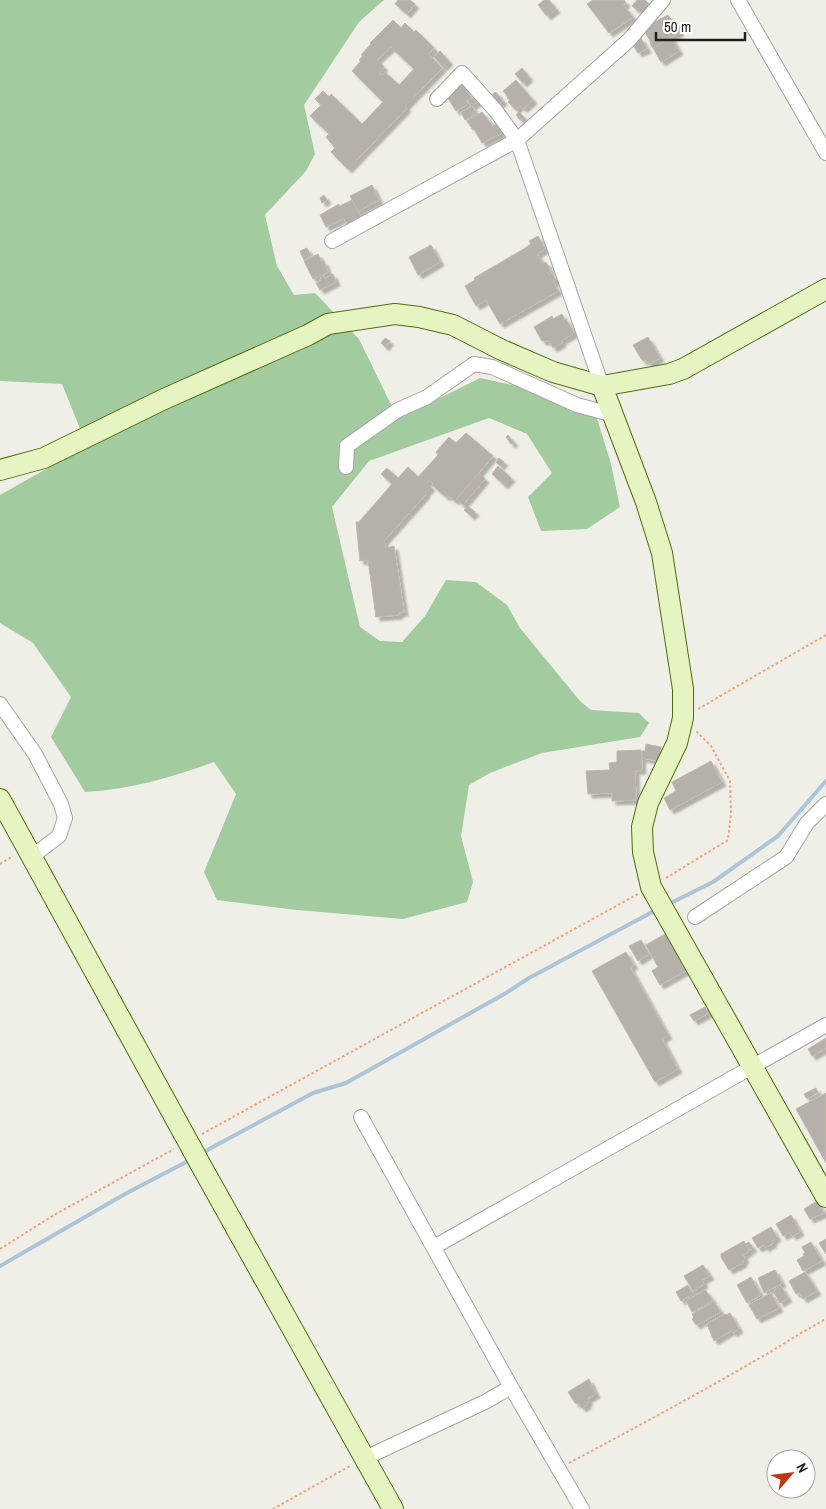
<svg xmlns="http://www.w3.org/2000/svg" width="826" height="1509" font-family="'Archivo Narrow',sans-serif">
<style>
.forest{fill:#a3cba0}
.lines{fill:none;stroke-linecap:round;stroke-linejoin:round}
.stream{stroke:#acc5d9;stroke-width:4}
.building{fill:#b5b1aa;stroke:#c0b9ab;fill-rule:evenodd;filter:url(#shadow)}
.street-casing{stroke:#a4a4a4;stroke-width:16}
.secondary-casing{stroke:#4f6f0f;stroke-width:22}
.path{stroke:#eea07b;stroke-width:2;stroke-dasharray:2.5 2.5;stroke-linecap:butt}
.street{stroke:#fff;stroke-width:14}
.secondary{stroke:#e6f4c1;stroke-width:20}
</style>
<defs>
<filter id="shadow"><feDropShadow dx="4" dy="4" stdDeviation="1" flood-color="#0004"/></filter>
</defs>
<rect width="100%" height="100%" fill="#f0efe7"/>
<path class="forest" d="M0,0h384l-25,22 -55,83 11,49 -9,17 -41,44 12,51 17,29 21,-2 44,46 39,80 82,-41 112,24 19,62 9,43 -33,22 -46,2 -13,-34 24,-24 -25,-39 -38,-16 -120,43 -37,46 28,120 20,14 22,1 23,-26 21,-36 30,2 31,23 13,23 60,73 11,9 48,3 10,10 -9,14 -98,16 -52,20 -21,12 -8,51 12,46 -6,20 -64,17 -106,-9 -80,-10 -13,-28 32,-78 -22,-32c-41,15 -85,28 -129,30l-34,-55 20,-40 -38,-54 -33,-20v-128l87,-49 -25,-62 -62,-3z"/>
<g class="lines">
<path class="stream" d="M667,905l46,-23 65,-46 48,-55
M200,1154l113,-61 33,-10 160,-90 23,-15 127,-68
M0,1266l125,-72 65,-34"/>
</g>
<path class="building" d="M398,0h12l5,4 -8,10 -12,-10z
M544,0h5l7,9 -9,7 -9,-11z
M593,0h31l2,3 -3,2 10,12 -24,16 -22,-29z
M637,0h8l5,5 -8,9 -10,-8z
M668,15l5,7 2,-1 5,11 -27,16 -3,-4 1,-1 -7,-13 8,-7z
M393,20l8,8 4,-5 9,9 2,-2 18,18 -5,6 13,14 -37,38 2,2 -59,61 -17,-17 4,-4 -9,-11 3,-3 -19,-18 11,-11 -6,-6 8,-8 6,6 2,-3 31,30 21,-22 -31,-31 9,-10 -2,-1 4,-4 -2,-1 10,-11 -1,-1zM391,47l23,22 -15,16 -14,-13 -3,3 -3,-2 5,-6 -7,-7z
M671,37l8,14 -18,11 -8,-14z
M641,38l6,11 -9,4 -6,-10z
M440,51l9,10 -6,6 -9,-10z
M522,68l7,9 -6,6 -8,-9z
M516,80l17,20 -10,9 -3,-4 -4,5 -8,-8 2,-2 -3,-2 1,-1 -5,-6z
M463,84l8,14 -5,3 2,3 -12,7 -10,-16z
M496,92l7,9 -4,3 -8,-9z
M476,96l3,5 -8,5 -3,-5z
M472,106l4,7 -11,7 -4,-8z
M482,112l11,14 3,-2 6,9 -20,10 -8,-14 -1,1 -6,-9z
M519,112l5,5 -4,3 -4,-5z
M372,185l7,15 -21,11 -8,-15z
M324,195l3,5 -5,3 -2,-5z
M352,200l9,17 -14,7 -3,-6 -18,9 -6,-12 19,-11 1,2z
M538,236l7,13 -8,5 6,10 3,-2 5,9 -3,1 1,3 3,-2 4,7 -3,2 5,9 -58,33 -14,-24 -10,6 -11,-20 10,-6 -1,-2 48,-28 9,-6 -2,-3z
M431,245l9,17 -22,13 -9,-18z
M307,248l4,8 -7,4 -4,-9z
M318,254l4,8 2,-1 4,11 -15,7 -9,-18z
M333,274l3,8 -16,8 -4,-7 6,-3 -2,-4 3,-1 2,4z
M562,314l3,6 1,-1 8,14 -13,8 1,2 -9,5 -4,-7h-7l-8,-14 18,-11 1,3z
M648,337l12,21 -11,6 -3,-4 -3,1 -3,-4 -7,-12z
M385,338l5,3 -5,6 -4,-4z
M466,433l27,23 -38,45 -8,-6 -1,2 -14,-12 2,-1 -5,-4 -2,3 4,4 -6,6 1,1 -42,47 2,7 8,-2 10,66 -5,1v2l-23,2 -8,-57 -8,1 -4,-39h3l33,-38 -11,-10 6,-6 11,10 10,-11 10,10 20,-22 -2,-3 13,-15 7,6z
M508,435l6,8 -3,1 -5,-7z
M499,458l5,4 -4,4 -4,-4z
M498,466l13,12 -7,7 -12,-11z
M479,473l6,6 -22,26 -7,-6z
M468,506l7,6 -4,4 -7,-6z
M646,744l15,3 -3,14 -16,-3v-7h3z
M641,750l1,20 -7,1 1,29 -24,1v-8l-24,1 -2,-23 24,-1 -1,-7 8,-1v-11z
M711,761l11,21 -52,28 -6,-12 12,-7 -4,-9z
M665,934l20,37 -25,14 -8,-14 6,-4 -12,-22z
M641,940l8,14 -11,7 -9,-15z
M626,952l8,13 -4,2 38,68 -6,4 16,30 -23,13 -63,-111z
M705,1007l4,6 -15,8 -4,-6z
M826,1038v10l-14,8 -4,-7z
M816,1088l2,4 -11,7 -3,-5z
M826,1093v70l-30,-54z
M817,1201l7,12 -14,6 -6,-10z
M791,1215l9,17 -8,4 -2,-4 -7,4 -7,-12z
M771,1227l6,10 -5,4 1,2 -8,5 -1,-3 -6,3 -6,-10z
M826,1239v15l-7,-11z
M744,1241l5,10 -6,4 2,4 -3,2 1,2 -14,7 -8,-13v-3z
M749,1242l4,6 -3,2 -4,-6z
M811,1242l11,19 -19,10 -6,-11 7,-4 -1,-2 2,-1 -3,-6z
M703,1265l7,11 -8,4 2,4 -11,7 -9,-15z
M775,1270l7,13 -18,10 -6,-15z
M805,1272l12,19 -14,8 -4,-7 -3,2 -7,-13z
M751,1277l10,18 -14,8 -10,-18z
M688,1285l5,9 -12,7 -5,-9z
M781,1286l7,12 -8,5 -7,-12z
M705,1290l8,10 -21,12 -6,-11z
M771,1293l8,15 -22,11 -8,-14z
M714,1302l7,10 -25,13 -4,-6 2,-1 -2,-4z
M730,1313l9,16 -6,4 -1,-3 -18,11 -7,-17 18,-10 1,1z
M589,1379l7,15 -9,5 2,2 -3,2 1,2 -5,3 -3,-4 -4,-1 -7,-11z"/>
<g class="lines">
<g class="street-casing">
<path id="street" d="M738,0l88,153
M437,99l25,-26 34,38 21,29 85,246
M332,241l185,-101 112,-100 34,-40
M346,467l1,-21 51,-36 29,-13 47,-33 18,3 85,38 37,10
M0,704l35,50 26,50 4,14 -6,18 -25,19 -7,-6
M695,917l91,-60 21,-34 19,-19
M361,1117l150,270 71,122
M434,1247l392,-222
M365,1458l120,-56 26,-15"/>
</g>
<g class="secondary-casing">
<path id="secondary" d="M602,386l44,116 16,51 21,136v29l-6,25 -29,60 -6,24 1,25 8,35 175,310
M0,470l44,-12 118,-58 146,-65 20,-11 67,-10 24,3 34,8 49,25 51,22 49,14 67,-12 14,-5 143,-80
M0,799l203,370 190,340"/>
</g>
<path class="path" d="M698,709l128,-74
M0,864l13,-8
M666,878l62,-38 3,-27 -1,-32 -19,-35 -15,-15
M202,1134l436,-240
M0,1249l54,-34 120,-66
M569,1463c62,-33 123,-66 184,-101 25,-14 48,-30 73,-43
M273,1509l77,-43"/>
<use href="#street" class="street"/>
<use href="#secondary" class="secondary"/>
</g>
<g transform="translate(791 1474) rotate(62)"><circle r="24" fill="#ffffff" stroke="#a6a6a6"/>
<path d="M0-4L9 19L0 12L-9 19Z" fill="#be3912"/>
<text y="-8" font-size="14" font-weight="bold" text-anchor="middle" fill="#202020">N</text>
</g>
<path d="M656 32v8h89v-8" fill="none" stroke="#202020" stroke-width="2.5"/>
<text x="664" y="32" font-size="15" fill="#202020" stroke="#ffffff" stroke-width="4" paint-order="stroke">50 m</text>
</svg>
